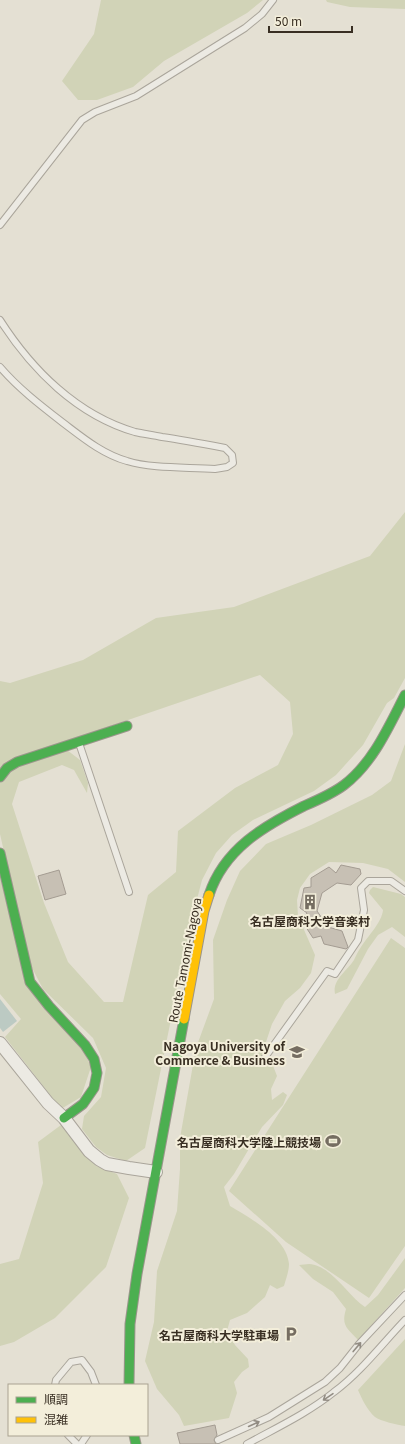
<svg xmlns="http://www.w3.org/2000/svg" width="405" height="1444" font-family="Georgia,'Noto Sans JP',serif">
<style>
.green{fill:#d1d3b7}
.water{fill:#bccac3}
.building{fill:#c7c0b4;stroke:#a49c92}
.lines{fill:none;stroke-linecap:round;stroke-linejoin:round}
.lane-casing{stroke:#aaa59b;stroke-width:8}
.street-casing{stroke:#aaa59b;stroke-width:14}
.fast-casing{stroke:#9a958b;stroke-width:11}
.slow-casing{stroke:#9a958b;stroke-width:11}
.lane{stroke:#eceae3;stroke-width:6}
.street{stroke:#eceae3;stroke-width:12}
.fast{stroke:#4caf50;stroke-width:9}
.slow{stroke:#ffc107;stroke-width:9}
.oneway{stroke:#928c83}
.labels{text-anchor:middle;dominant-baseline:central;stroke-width:4;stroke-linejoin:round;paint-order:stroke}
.poi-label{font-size:12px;font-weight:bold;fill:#392f23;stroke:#f3eeda;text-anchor:end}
.street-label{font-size:12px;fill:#392f23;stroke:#f3eeda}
</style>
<rect width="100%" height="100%" fill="#e4e0d3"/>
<path class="green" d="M101,0h162l-16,13 -83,48 -31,26 -36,13h-19l-16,-19 32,-47z
M326,0h79v9l-55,-2 -23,-5z
M405,512v166l-11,20 -7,5 -24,42 -27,30 -22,16 -61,29 -21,15 -16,18 -14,27 -13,50 -44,218 -19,13 -19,-6 -11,-8 -14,-18 2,-13 17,-19 5,-29 -13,-30 -50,-49 -14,-27 -29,-128v-51l15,-17 52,-16 13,10 8,23 -1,10 -13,-23 -12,-5 -43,17 -7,22 32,99 24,59 36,40h19l25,-107 28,-23 2,-41 57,-43 43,-23 15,-31 -3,-32 -30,-27 -249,85 -11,10v-89l10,2 73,-23 73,-42 78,-11 136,-51z
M405,744v138l-17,-13 -25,-6 -34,-1 -19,12 -10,14 -3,12 1,16 17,39 -4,18 -11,15 -15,13 -13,23 -7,21 12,31 -6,13 1,11 11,-8 4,3 -4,10 -21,22 -28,47 -10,13 6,19c20,12 57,32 59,58 0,7 -3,15 -5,22l-7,3 -7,-4 -5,12 -18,16 -17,7 -3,11 8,14 13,14 1,8 -7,5 -8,10 3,11 -8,25 -45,8 -5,-11 -22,-26 -12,-28 9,-39 3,-51 20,-60 3,-42v-31l16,-90 18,-49 -1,-59 14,-40 13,-29 26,-27 45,-19 61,-30 19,-14z
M0,877l26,105 56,65 9,20 -10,30 -20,12 -56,-72 16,-18 -21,-25z
M373,887l28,7 4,3v40l-13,-10 -14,8 -10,14 -21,40 -12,5c-3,-14 12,-23 19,-34 2,-4 4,-9 7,-13 7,-11 21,-25 22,-37l-14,-17 1,-3z
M391,938l14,10v298l-36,52 -83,-56 -57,-51z
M61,1125l35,41 21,8 12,24 -23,69 -51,51 -41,24 -14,4v-82l19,-5 24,-76 -5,-41z
M405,1258v30l-47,52c-11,-12 -17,-14 -12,-31l-13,-17 -20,-13 -14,-14c3,0 7,-1 10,-1 22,1 39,32 56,43l13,-12z
M405,1339v87c-7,-1 -25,-5 -30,-9 -8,-7 -13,-18 -17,-27z"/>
<path class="water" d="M0,999l17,22 -14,11 -3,-4z"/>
<path class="building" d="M341,865l19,4 1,5 -10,11 -14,-2 -15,10 -5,18 11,16 14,4 6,16 -2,2 -22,-5 -3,-8 -8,2 -11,-17 5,-8 -7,-5 4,-20 7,-1v-9l18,-11 7,6z
M59,870l7,24 -21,6 -7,-24z
M215,1425l2,10 -3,5 2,4h-36l-3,-11z"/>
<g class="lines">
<g class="lane-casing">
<path id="lane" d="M0,225l82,-105 13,-8 41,-16 109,-68 17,-14 11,-14
M0,320c32,50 77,95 135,112 9,2 18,3 27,5 21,3 42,7 63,11l7,7 1,8 -6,4 -12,2c-27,-2 -63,0 -88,-8 -25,-7 -45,-24 -65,-39 -22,-17 -44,-34 -62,-55
M79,743l50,149
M263,1060l64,-89 8,3 23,-34 6,-30 -3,-22 7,-7h23l14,10
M55,1385l1,-5 15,-18 11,-2 9,12 5,13
M68,1435l9,9
M218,1440l51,-23 56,-35 15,-14 19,-24 46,-49
M81,1444l6,-9
M247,1444c29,-16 61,-31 87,-52 27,-20 48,-48 71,-72"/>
</g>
<g class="street-casing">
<path id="street" d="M0,1043l48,60 16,15 25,33 11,9 7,4 22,4 27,4"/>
</g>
<g class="fast-casing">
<path id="fast" d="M0,777l7,-9 10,-6 110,-36
M0,853l30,129 19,24 36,39 9,14 3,14 -3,15 -11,16 -19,14
M209,895c15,-46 55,-69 95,-89 14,-6 28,-12 40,-21 29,-22 45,-59 61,-90
M129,1385l1,-61 7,-50 47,-255
M134,1435l2,9"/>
</g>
<g class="slow-casing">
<path id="slow" d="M184,1019l20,-108 5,-16"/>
</g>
<use href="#lane" class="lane"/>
<use href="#street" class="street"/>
<use href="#fast" class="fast"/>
<use href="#slow" class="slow"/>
</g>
<defs><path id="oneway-shaft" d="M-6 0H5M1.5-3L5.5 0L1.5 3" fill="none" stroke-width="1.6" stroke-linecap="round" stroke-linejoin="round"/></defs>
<g class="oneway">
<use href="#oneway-shaft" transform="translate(357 1347) rotate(-50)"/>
<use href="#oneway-shaft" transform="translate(328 1397) rotate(146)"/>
<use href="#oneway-shaft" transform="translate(254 1424) rotate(-25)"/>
</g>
<defs>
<g id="building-bare" transform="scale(1.2)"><path d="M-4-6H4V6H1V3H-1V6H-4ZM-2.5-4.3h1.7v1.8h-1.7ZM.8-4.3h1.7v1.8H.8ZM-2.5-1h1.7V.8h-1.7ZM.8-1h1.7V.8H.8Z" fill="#756d61" stroke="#f3eeda" stroke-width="2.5" paint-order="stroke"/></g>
<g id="university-bare" transform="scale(1.2)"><path d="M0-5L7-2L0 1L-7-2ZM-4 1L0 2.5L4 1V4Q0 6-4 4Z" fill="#756d61" stroke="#f3eeda" stroke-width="2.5" paint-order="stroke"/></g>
<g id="stadium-bare" transform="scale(1.2)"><path d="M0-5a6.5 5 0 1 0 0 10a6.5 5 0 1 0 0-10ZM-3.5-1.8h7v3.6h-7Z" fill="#756d61" stroke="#f3eeda" stroke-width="2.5" paint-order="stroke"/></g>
<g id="parking-bare" transform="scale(1.2)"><path d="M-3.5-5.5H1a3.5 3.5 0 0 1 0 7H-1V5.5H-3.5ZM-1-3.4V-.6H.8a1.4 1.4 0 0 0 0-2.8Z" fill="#756d61" stroke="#f3eeda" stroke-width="2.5" paint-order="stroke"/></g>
</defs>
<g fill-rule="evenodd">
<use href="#building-bare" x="310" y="902"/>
<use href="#university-bare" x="297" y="1052"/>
<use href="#stadium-bare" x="333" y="1141"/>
<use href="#parking-bare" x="291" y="1334"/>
</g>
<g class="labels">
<g class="poi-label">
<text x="310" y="920" text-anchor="middle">名古屋商科大学音楽村</text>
<text x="285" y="1045">Nagoya University of<tspan x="285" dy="14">Commerce &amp; Business</tspan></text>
<text x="321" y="1141">名古屋商科大学陸上競技場</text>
<text x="279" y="1334">名古屋商科大学駐車場</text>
</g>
<g class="street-label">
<text transform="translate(184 960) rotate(-79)">Route Tamomi-Nagoya</text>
</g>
</g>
<rect x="8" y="1384" width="140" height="52" fill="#f3eeda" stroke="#a9a291"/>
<rect x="16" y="1397" width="20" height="6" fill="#4caf50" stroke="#a9a291"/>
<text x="44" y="1404" font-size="12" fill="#392f23">順調</text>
<rect x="16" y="1417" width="20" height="6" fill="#ffc107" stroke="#a9a291"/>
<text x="44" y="1424" font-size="12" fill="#392f23">混雑</text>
<path d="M269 26v6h83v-6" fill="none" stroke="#392f23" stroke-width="2"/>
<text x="275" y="26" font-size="12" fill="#392f23" stroke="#f3eeda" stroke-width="3" paint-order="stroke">50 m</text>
</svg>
